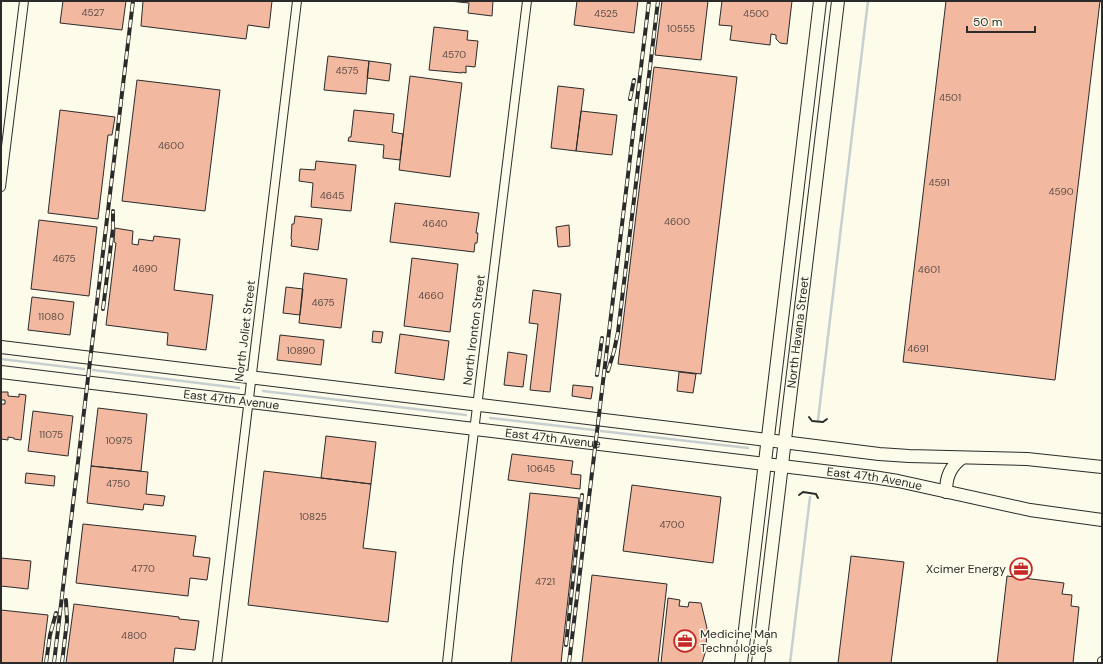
<svg xmlns="http://www.w3.org/2000/svg" width="1103" height="664" font-family="'DM Sans',sans-serif">
<style>
.lines{fill:none;stroke-linecap:round;stroke-linejoin:round}
.stream{stroke:#c7d0d0;stroke-width:2.5}
.building{fill:#f2b8a0;stroke:#2b2b2b}
.minor-casing{stroke:#2b2b2b;stroke-width:10}
.secondary-casing{stroke:#2b2b2b;stroke-width:14}
.minor{stroke:#fdfbea;stroke-width:8}
.secondary{stroke:#fdfbea;stroke-width:12}
.rail-casing{stroke:#2b2b2b;stroke-width:4}
.rail{stroke:#fdfbea;stroke-width:2.5;stroke-dasharray:8;stroke-linecap:butt}
.wall{stroke:#2b2b2b;stroke-width:2}
.labels{text-anchor:middle;dominant-baseline:central;stroke-width:3;stroke-linejoin:round;paint-order:stroke}
.number-label{font-size:10px;fill:#5d4e48}
.street-label{font-size:12px;fill:#2b2b2b;stroke:#fdfbea}
.poi-label{font-size:12px;fill:#2b2b2b;stroke:#fdfbea;text-anchor:end}
</style>
<rect width="100%" height="100%" fill="#fdfbea"/>
<g class="lines">
<path class="stream" d="M1,359l83,10
M93,370l146,18
M263,391l203,24
M490,418l104,12
M818,420l50,-419
M601,431l147,17
M790,663l20,-166"/>
</g>
<path class="building" d="M63,1h63l-4,29 -62,-7z
M143,1h129l-3,27 -21,-3 -2,14 -105,-13z
M449,1h44l-1,15 -24,-3 1,-10z
M577,1h61l-4,32 -60,-8z
M662,1h46l-7,59 -46,-5z
M722,1h70l-5,43 -7,-1 -4,-4v-4l-5,-1 -1,11 -40,-5 2,-14 -13,-1z
M946,1h154l-45,379 -152,-18z
M434,27l34,4 -1,9 11,1 -3,26 -9,-1v7l-4,-1v1l-33,-3z
M328,56l41,5 -3,33 -42,-4z
M369,61l22,3 -2,17 -22,-3z
M654,67l83,10 -36,297 -83,-10z
M410,76l52,7 -12,94 -51,-7z
M137,80l83,10 -15,121 -83,-10z
M558,86l26,3 -8,62 -25,-3z
M60,110l55,7 -3,18h-4l-10,84 -50,-6z
M354,110l40,4 -2,18 11,2 -3,26 -17,-2 1,-13 -36,-4 1,-4h2z
M581,111l36,4 -5,40 -36,-4z
M316,161l40,4 -5,46 -40,-4 2,-24 -14,-2 1,-12 15,1z
M395,203l84,10 -3,20h2l-1,10h-2l-1,9 -84,-10z
M295,216l27,3 -4,31 -27,-4 1,-6 -1,-1 1,-15h2z
M39,220l58,7 -8,69 -58,-7z
M569,225l1,21 -12,1 -2,-20z
M115,228l18,3 -1,13 6,1 1,-6 14,2 1,-5 26,3 -6,51 39,5 -7,55 -39,-5 1,-12 -62,-8 10,-82 -2,-1z
M412,258l46,6 -8,68 -46,-6z
M304,273l43,6 -6,49 -42,-5z
M286,287l17,2 -3,26 -17,-2z
M533,290l28,4 -11,98 -20,-2 8,-66 -9,-1z
M32,297l42,5 -4,33 -42,-5z
M373,331l10,1 -2,11 -9,-1z
M400,334l49,7 -5,39 -49,-7z
M280,335l44,5 -3,25 -44,-5z
M508,352l19,3 -4,32 -19,-2z
M679,372l17,2 -3,19 -16,-2z
M573,385l20,2 -2,12 -19,-3z
M1,392h7v4l11,1v-3l7,1 -5,45 -7,-1v-1l-6,-1v3l-7,-1v-35h4v-4h-4z
M98,408l49,6 -6,57 -50,-5z
M33,411l40,5 -5,40 -40,-5z
M326,436l50,6 -5,42 -50,-6z
M512,454l61,7 -2,13 10,1 -1,14 -72,-9z
M91,466l57,6 -2,22 19,2 -2,10 -19,-2 -1,6 -56,-7z
M264,471l107,13 -8,64 33,4 -8,70 -140,-17z
M26,473l29,3 -1,10 -29,-3z
M632,485l89,12 -8,66 -90,-12z
M530,493l49,5 -18,165h-50z
M83,524l113,12 -3,20 17,2 -3,22 -17,-2 -2,18 -112,-13z
M851,556l53,6 -13,101h-53z
M1,558l30,3 -3,28 -27,-3z
M592,575l75,9 -9,79h-76z
M1007,576l57,7 -2,11 10,1 -1,11 8,1 -6,56h-76z
M668,598l12,2 -1,6 9,1 1,-5 12,1 6,25 -1,22 -4,13h-41z
M74,604l105,13v2l20,2 -4,29 -20,-2 -2,15h-107z
M1,610l47,5 -6,48h-41z"/>
<g class="lines">
<g class="minor-casing">
<path id="minor" d="M1,187l23,-186
M217,663l80,-662
M447,663l11,-102 69,-560
M1102,663v-2"/>
</g>
<g class="secondary-casing">
<g id="secondary">
<path d="M1,347l686,83 192,24 30,2 118,3 75,8"/>
<path id="s1" d="M1,372l872,105 25,4 132,29 72,10"/>
<path d="M946,492c0,-15 4,-25 16,-34"/>
<path d="M741,663l79,-662"/>
<path id="s2" d="M758,663l80,-662"/>
</g>
</g>
<use href="#minor" class="minor"/>
<use href="#secondary" class="secondary"/>
<g class="rail-casing">
<path id="rail" d="M630,99l4,-19
M103,309l10,-81v-17
M608,371l6,-20 4,-19 40,-331
M597,375l5,-37
M566,645l16,-150
M46,663l4,-28 6,-22
M54,663l79,-662
M62,663l5,-42 -1,-21
M569,663l80,-662"/>
</g>
<use href="#rail" class="rail"/>
<path class="wall" d="M809,417l3,4 11,1 4,-3
M799,495l4,-3 13,2 2,4"/>
</g>
<defs>
<g id="office-ring" transform="scale(1.15)"><circle r="9.5" fill="#fdfbea" stroke="#c62828" stroke-width="1.5"/><path d="M-6-3h4V-5.5h4V-3h4V5H-6ZM-1-4.5V-3h2v-1.5ZM-6 0V1H6V0Z" fill="#c62828"/></g>
</defs>
<g fill-rule="evenodd">
<use href="#office-ring" x="1021" y="569"/>
<use href="#office-ring" x="685" y="641"/>
</g>
<g class="labels">
<g class="number-label">
<text x="93" y="12">4527</text>
<text x="606" y="13">4525</text>
<text x="756" y="13">4500</text>
<text x="681" y="28">10555</text>
<text x="454" y="54">4570</text>
<text x="347" y="70">4575</text>
<text x="950" y="97">4501</text>
<text x="171" y="145">4600</text>
<text x="939" y="182">4591</text>
<text x="1061" y="191">4590</text>
<text x="332" y="195">4645</text>
<text x="677" y="221">4600</text>
<text x="435" y="223">4640</text>
<text x="64" y="258">4675</text>
<text x="145" y="268">4690</text>
<text x="929" y="269">4601</text>
<text x="431" y="295">4660</text>
<text x="323" y="302">4675</text>
<text x="51" y="316">11080</text>
<text x="918" y="348">4691</text>
<text x="301" y="350">10890</text>
<text x="51" y="434">11075</text>
<text x="119" y="440">10975</text>
<text x="541" y="468">10645</text>
<text x="118" y="483">4750</text>
<text x="313" y="516">10825</text>
<text x="672" y="524">4700</text>
<text x="143" y="568">4770</text>
<text x="545" y="581">4721</text>
<text x="134" y="635">4800</text>
</g>
<g class="street-label">
<text transform="translate(474 330) rotate(-83)">North Ironton Street</text>
<text transform="translate(245 331) rotate(-83)">North Joliet Street</text>
<text stroke="none"><textPath href="#s2" startOffset="333">North Havana Street</textPath></text>
<text stroke="none"><textPath href="#s1" startOffset="232">East 47th Avenue</textPath></text>
<text stroke="none"><textPath href="#s1" startOffset="556">East 47th Avenue</textPath></text>
<text stroke="none"><textPath href="#s1" startOffset="880">East 47th Avenue</textPath></text>
</g>
<g class="poi-label">
<text x="1006" y="569">Xcimer Energy</text>
<text x="700" y="634" text-anchor="start">Medicine Man<tspan x="700" dy="14">Technologies</tspan></text>
</g>
</g>
<rect width="1103" height="664" fill="none" stroke="#2b2b2b" stroke-width="4"/>
<path d="M967 26v6h68v-6" fill="none" stroke="#2b2b2b" stroke-width="2"/>
<text x="973" y="26" font-size="12" fill="#2b2b2b" stroke="#fdfbea" stroke-width="3" paint-order="stroke">50 m</text>
</svg>
